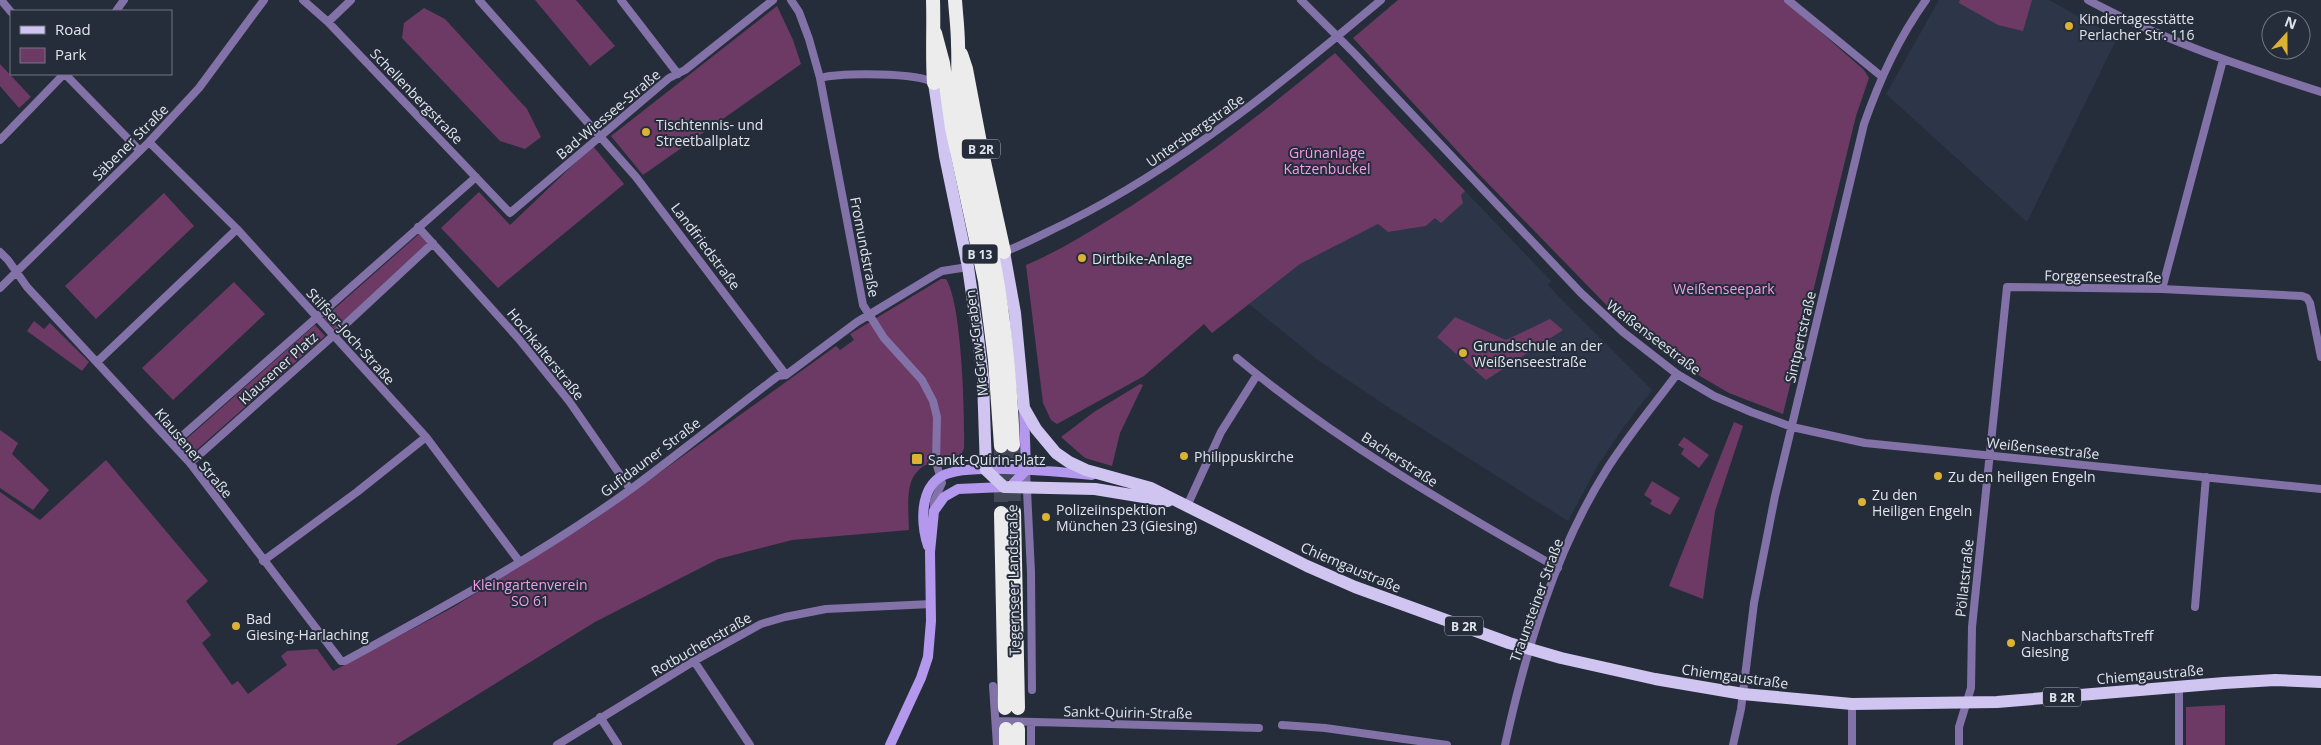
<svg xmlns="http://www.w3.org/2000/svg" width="2321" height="745" font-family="'Open Sans',sans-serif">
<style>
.built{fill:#2c3648}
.green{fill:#6d3a66}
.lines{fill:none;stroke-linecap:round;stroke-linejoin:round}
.highway-tunnel{stroke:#424955;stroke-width:14;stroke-dasharray:14 7;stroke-linecap:butt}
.street{stroke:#8272a8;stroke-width:8}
.secondary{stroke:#b398ee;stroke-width:10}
.primary{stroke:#d0c4f1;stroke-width:12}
.highway{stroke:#ececec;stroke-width:14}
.poi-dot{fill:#dcb233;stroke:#262d3a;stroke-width:2}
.labels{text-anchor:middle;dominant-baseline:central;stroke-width:4;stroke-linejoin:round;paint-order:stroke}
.shield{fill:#262d3a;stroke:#a8aeb7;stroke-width:1}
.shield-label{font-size:12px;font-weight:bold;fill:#e0e5ed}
.poi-label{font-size:14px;fill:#e0e5ed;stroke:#262d3a;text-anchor:start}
.street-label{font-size:14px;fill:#e0e5ed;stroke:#262d3a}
.park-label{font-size:14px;fill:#f999ec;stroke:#262d3a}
</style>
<rect width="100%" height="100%" fill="#262d3a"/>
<path class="built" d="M1939,0h110l68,38 -90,184 -141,-128z
M1465,191l86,90 -3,4 16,17 88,88 -29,38 -25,37 -30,56 -177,-112 -73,-49 -69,-56 51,-40 78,-40 10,8 38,-6z"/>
<path class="green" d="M535,0h41l39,46 -25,20z
M1398,0h386l80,70 5,8 -13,38 -73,298 -54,-21 -48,-28 -61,-46 -146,-150 -121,-131z
M1960,0h72l-9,31 -25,-6 -39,-22z
M777,6l16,34 8,24 -158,111 -32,-39z
M424,8l21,11 82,90 14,28 -16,12 -25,-8 -98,-103 2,-15z
M1335,53l130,138 -4,4 2,8 -22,20 -6,-5 -9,8 -38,6 -10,-8 -78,40 -88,69 -8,-9 -60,52 -87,48 -6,-4 -8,-17 -17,-138c31,-13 58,-30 86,-47 79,-49 152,-106 223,-165z
M0,64l31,33 -12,11 -19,-22z
M593,146l31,38 -126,104 -57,-60 38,-36 31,33z
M164,193l30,33 -98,93 -31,-33z
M419,234l11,12 -95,84 -11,-12z
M941,279h5c16,25 19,136 18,169l-3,7c-56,8 -54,26 -52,75l-117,10 -74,19 -123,63 -199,123h-396v-253l40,28 66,-60 102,121 -22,20 25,34 -9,8 30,42 6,-4 10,13 39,-29 -6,-9 6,-5 30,-2 16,22 119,-63 139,-86 245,-176 4,4 14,-10 -4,-6z
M234,282l31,32 -92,86 -31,-32z
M1455,317l51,23 44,-21 13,11 -77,50 -49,-43z
M34,321l10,8 6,-6 39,39 -7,9 -55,-40z
M315,325l10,11 -133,118 -10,-11z
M1140,384l3,1 -23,48 -8,33 -27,-8 -24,-21 33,-25z
M1734,422l9,4 -28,85 -12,88 -34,-13z
M0,430l18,13 -6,11 37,36 -16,20 -33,-22z
M1684,437l25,18 -10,13 -18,-14 3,-5 -6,-4z
M1652,481l28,17 -10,17 -20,-11 2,-4 -8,-5z
M2225,705v40h-39v-38z"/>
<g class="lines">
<path class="highway-tunnel" d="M1013,445l1,67
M1001,446v67"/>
<path class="street" d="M1,0l10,12
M303,0l25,22 182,191 159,-135 16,-8 88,-70
M479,0l157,177 150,198
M621,0l57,74
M791,0l8,12 10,27 11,39 43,227 21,33 38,42 11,21 4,16 -1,45 6,21 -8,18v10
M1301,0l54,54 226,239 42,39 54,42 37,22 37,16 41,15 73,16 456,46
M1788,0l93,76
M2088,0c74,40 153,66 233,92
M116,11l8,-11
M328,22l23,-22
M65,74l75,77
M820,78c20,-5 98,-6 114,5
M0,140l64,-66
M149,142l88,87 189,208 93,124
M418,227l100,111 51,63 61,88
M0,252l8,8 19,27 163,176 151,198h4c97,-53 196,-107 286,-172 50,-37 98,-76 147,-113l8,-1 71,-53 76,-46 9,-5 26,-4
M1004,252c21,-8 41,-19 62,-29 116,-58 216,-140 315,-223
M0,288l149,-146 50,-54 65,-88
M2162,289l61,-229
M1237,358c98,82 210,147 321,210
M97,362l140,-133
M173,444l303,-267
M190,463l144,-128 99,-92
M1026,470l5,102 1,118
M1187,506l34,-74 36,-57
M263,561l94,-69 69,-55
M2195,607l11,-130
M694,661l56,84
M993,686l4,59
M600,717l18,28
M997,721l262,7
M1282,725l43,3 122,17
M557,745l137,-84 67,-37 24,-7 41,-8 105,-5
M1031,745v-23
M1505,745c21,-95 50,-194 102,-276 21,-33 47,-64 70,-95
M1733,745l8,-36 13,-106 21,-107 89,-372c16,-45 34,-85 62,-124
M1852,745v-41
M1959,745v-18l12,-39 1,-61 35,-340 155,2 140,7 5,2 3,5 11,54
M2179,745v-59"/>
<path class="secondary" d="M1010,487l16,-17 -2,-61
M928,546c-7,-22 -9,-57 14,-70 26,-14 119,-4 150,-1
M890,745l31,-67 7,-21 3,-36 -1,-69 4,-41 10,-14 14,-8 46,-2"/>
<path class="primary" d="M934,83l11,73 23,111 9,62 6,50 3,91 18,17 91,2 73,12
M1004,252l11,61 9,95 12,21 20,24 13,9 17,8 65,18 156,78 48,21 154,56 52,15 94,21 88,15 109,10 145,-2 227,-19 51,-3 46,2"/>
<path class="highway" d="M933,0c1,28 -1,55 1,83
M955,0c1,15 3,30 3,45 1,18 -1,35 2,53 7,53 22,104 32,156 13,63 18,127 21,191
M935,33l8,30 9,65 33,153 10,79 6,86
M961,54l5,15 15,79 23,104
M1014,512l4,196
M1001,513l4,195
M1006,729v16
M1018,729v16"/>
</g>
<g class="poi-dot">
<circle cx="2069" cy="26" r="5"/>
<circle cx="646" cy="132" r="5"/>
<circle cx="1082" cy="258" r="5"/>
<circle cx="1463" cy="353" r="5"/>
<circle cx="1184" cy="456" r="5"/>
<rect x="911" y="453" width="12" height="12" rx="2.5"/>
<circle cx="1938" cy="476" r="5"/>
<circle cx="1862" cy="502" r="5"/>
<circle cx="1046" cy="517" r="5"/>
<circle cx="236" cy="626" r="5"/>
<circle cx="2011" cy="643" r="5"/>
</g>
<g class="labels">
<g class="shield">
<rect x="962" y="139.5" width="38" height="19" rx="4"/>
<rect x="962.5" y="244.5" width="35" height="19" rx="4"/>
<rect x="1445" y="616.5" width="38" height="19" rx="4"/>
<rect x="2043" y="687.5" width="38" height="19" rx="4"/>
</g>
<g class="shield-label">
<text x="981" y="149">B 2R</text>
<text x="980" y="254">B 13</text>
<text x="1464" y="626">B 2R</text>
<text x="2062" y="697">B 2R</text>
</g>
<g class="poi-label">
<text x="2079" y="18">Kindertagesstätte<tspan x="2079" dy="16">Perlacher Str. 116</tspan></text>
<text x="656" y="124">Tischtennis- und<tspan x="656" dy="16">Streetballplatz</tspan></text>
<text x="1092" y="258">Dirtbike-Anlage</text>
<text x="1473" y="345">Grundschule an der<tspan x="1473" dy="16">Weißenseestraße</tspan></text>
<text x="1194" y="456">Philippuskirche</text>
<text x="928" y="459">Sankt-Quirin-Platz</text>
<text x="1948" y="476">Zu den heiligen Engeln</text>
<text x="1872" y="494">Zu den<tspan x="1872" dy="16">Heiligen Engeln</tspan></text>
<text x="1056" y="509">Polizeiinspektion<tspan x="1056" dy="16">München 23 (Giesing)</tspan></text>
<text x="246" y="618">Bad<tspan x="246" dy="16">Giesing-Harlaching</tspan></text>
<text x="2021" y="635">NachbarschaftsTreff<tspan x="2021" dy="16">Giesing</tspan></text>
</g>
<g class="street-label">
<text transform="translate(417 96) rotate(46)">Schellenbergstraße</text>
<text transform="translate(608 114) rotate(-40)">Bad-Wiessee-Straße</text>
<text transform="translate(1195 130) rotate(-35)">Untersbergstraße</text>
<text transform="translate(130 142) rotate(-45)">Säbener Straße</text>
<text transform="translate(706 246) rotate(53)">Landfriedstraße</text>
<text transform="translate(865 247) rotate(79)">Fromundstraße</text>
<text transform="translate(2103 276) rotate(1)">Forggenseestraße</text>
<text transform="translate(351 336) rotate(48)">Stilfser-Joch-Straße</text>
<text transform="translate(1654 337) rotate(37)">Weißenseestraße</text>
<text transform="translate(1800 337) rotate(-77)">Sintpertstraße</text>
<text transform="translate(976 343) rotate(-97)">McGraw-Graben</text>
<text transform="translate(546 354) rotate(51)">Hochkalterstraße</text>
<text transform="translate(278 368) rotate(-42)">Klausener Platz</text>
<text transform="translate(2043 448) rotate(6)">Weißenseestraße</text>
<text transform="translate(194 453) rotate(50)">Klausener Straße</text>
<text transform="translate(650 457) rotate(-37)">Gufidauner Straße</text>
<text transform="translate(1400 459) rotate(33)">Bacherstraße</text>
<text transform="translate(1351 567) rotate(23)">Chiemgaustraße</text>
<text transform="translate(1964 578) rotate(-84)">Pöllatstraße</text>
<text transform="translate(1013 580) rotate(-91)">Tegernseer Landstraße</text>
<text transform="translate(1536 600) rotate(-70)">Traunsteiner Straße</text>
<text transform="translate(701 644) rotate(-30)">Rotbuchenstraße</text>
<text transform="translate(2150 674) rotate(-5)">Chiemgaustraße</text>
<text transform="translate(1735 676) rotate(8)">Chiemgaustraße</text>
<text transform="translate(1128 712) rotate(1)">Sankt-Quirin-Straße</text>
</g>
<g class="park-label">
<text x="1327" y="152">Grünanlage<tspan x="1327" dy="16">Katzenbuckel</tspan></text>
<text x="1724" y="288">Weißenseepark</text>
<text x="530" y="584">Kleingartenverein<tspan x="530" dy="16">SO 61</tspan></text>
</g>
</g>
<rect x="10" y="10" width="162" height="65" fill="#262d3a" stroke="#707782"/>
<rect x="20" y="26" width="25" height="8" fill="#d0c4f1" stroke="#707782"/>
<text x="55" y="35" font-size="15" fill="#e0e5ed">Road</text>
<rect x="20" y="48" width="25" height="15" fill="#6d3a66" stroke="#707782"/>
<text x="55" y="60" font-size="15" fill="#e0e5ed">Park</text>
<g transform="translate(2286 35) rotate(21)"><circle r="24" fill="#262d3a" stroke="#707782"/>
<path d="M0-4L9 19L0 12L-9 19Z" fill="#dcb233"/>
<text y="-8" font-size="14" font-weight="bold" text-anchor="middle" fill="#e0e5ed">N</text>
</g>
</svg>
